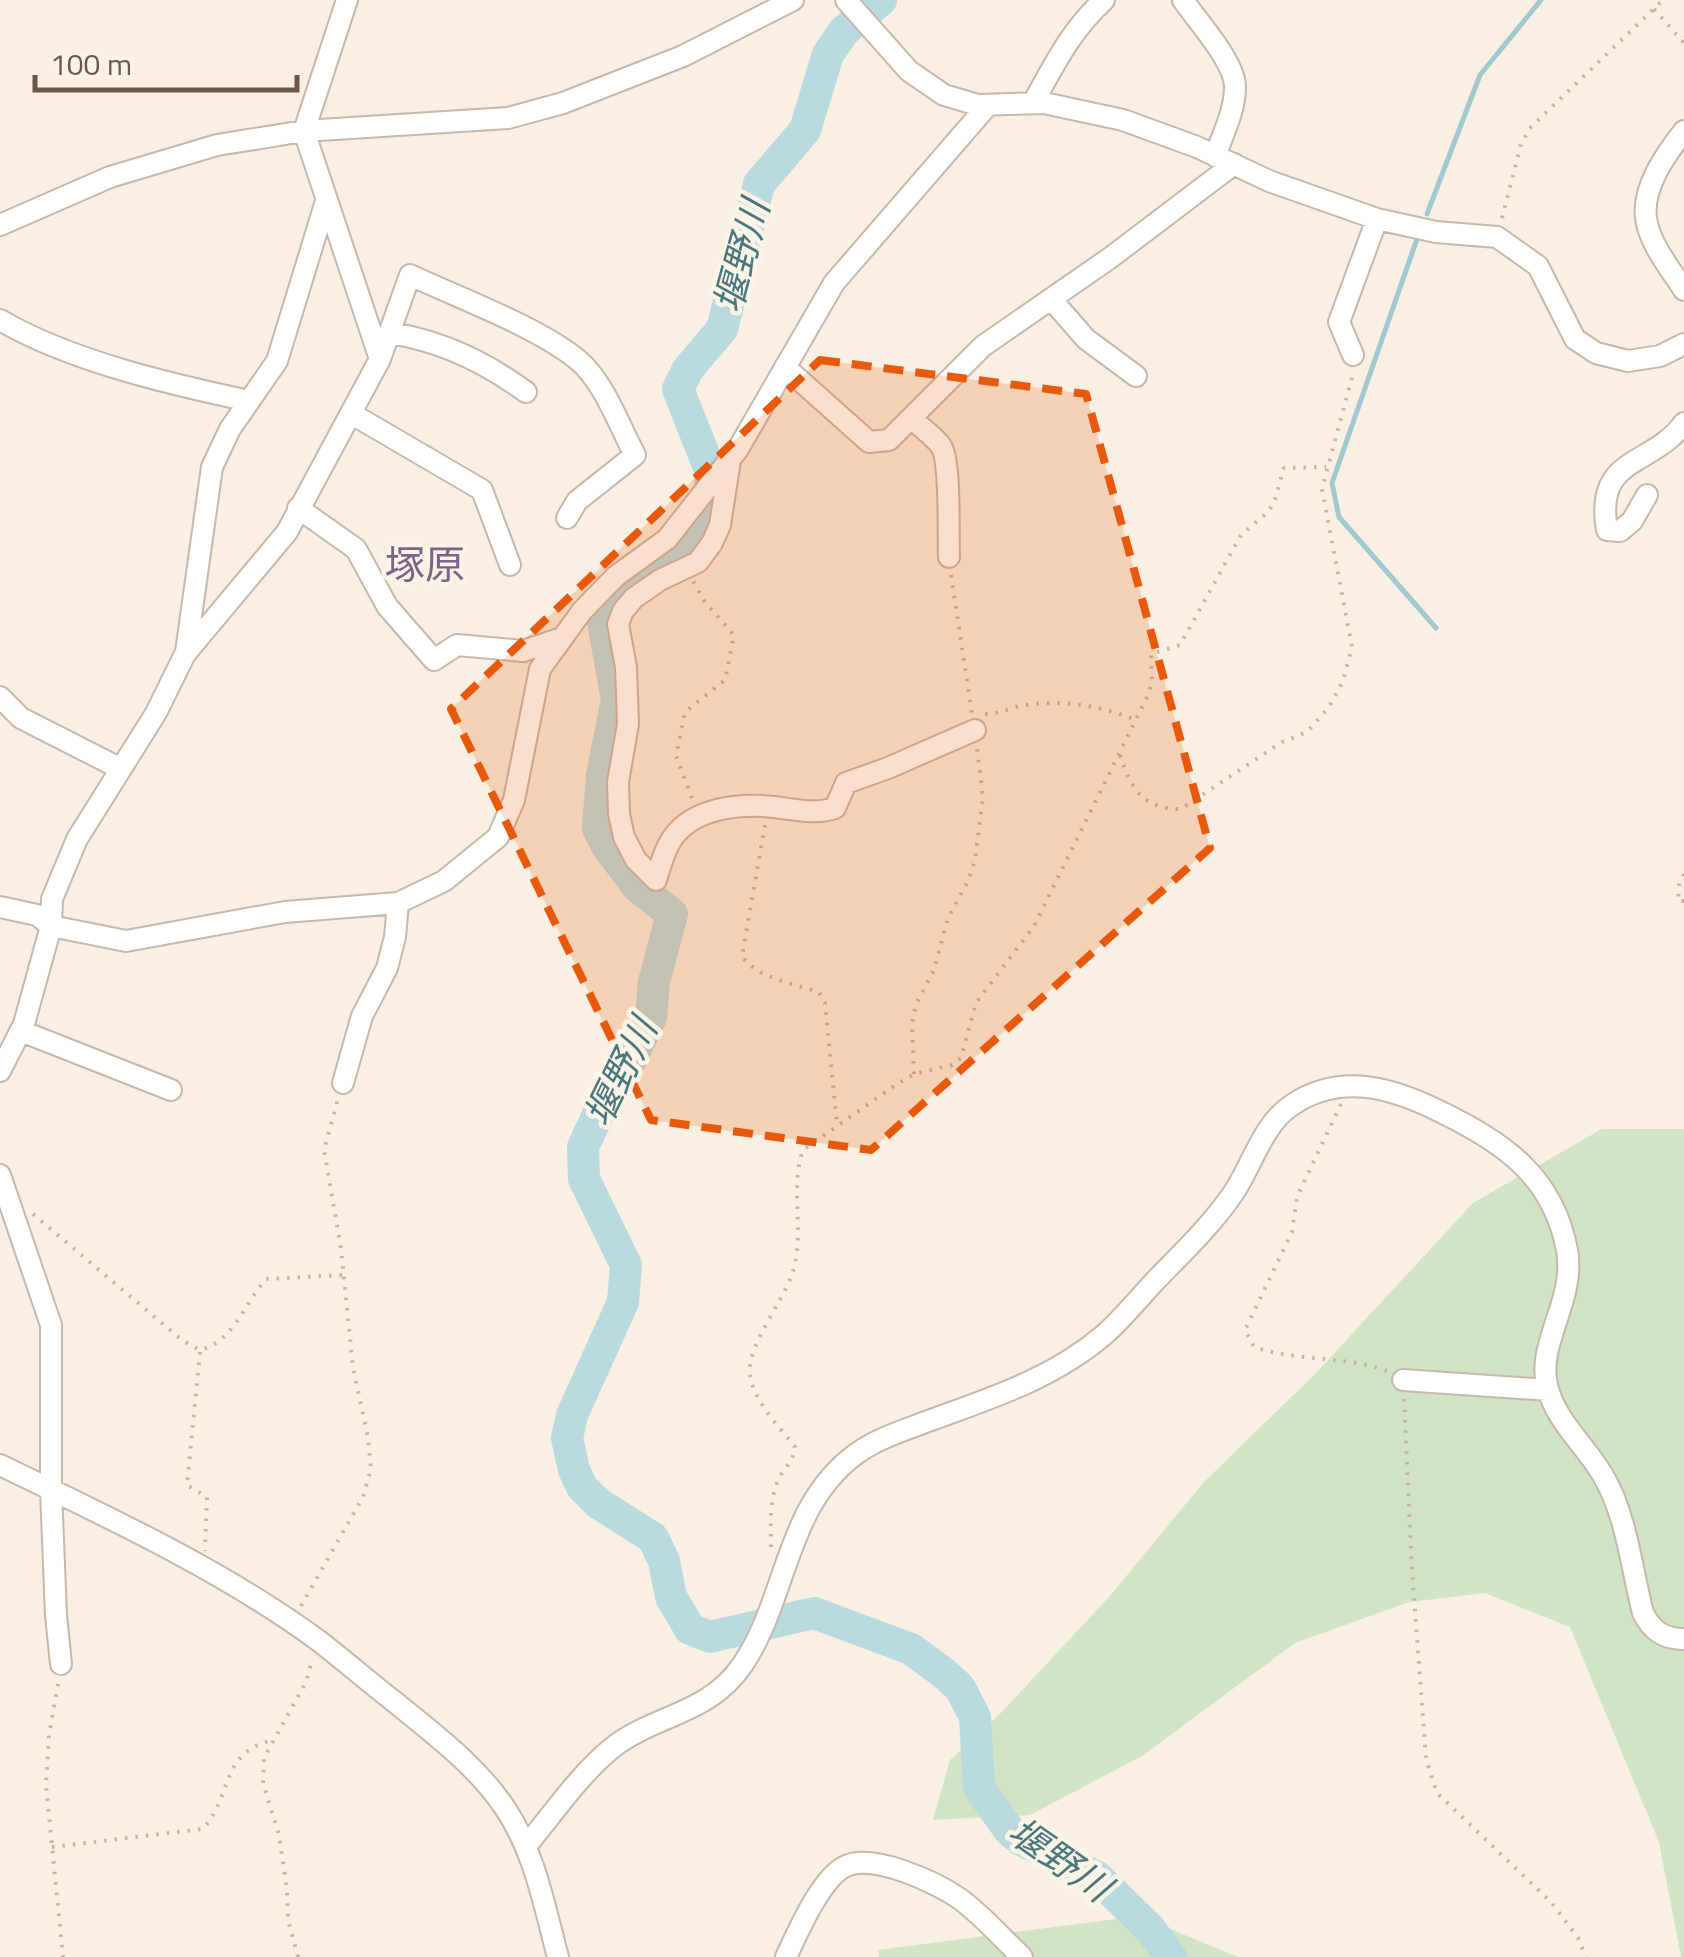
<svg xmlns="http://www.w3.org/2000/svg" width="1684" height="1957" font-family="'Titillium Web','Noto Sans JP',sans-serif">
<style>
.green{fill:#d1e4c3}
.lines{fill:none;stroke-linecap:round;stroke-linejoin:round}
.stream{stroke:#a1cad0;stroke-width:5}
.river{stroke:#b9dbdf;stroke-width:32}
.minor-casing{stroke:#c8b7ab;stroke-width:24}
.path{stroke:#cfb1a1;stroke-width:4;stroke-dasharray:2.5 8;stroke-linecap:butt}
.minor{stroke:#fff;stroke-width:20}
.marked{fill:#e8590c;fill-opacity:0.2;stroke:#e8590c;stroke-width:8;stroke-dasharray:20 12;stroke-linejoin:round}
.labels{text-anchor:middle;dominant-baseline:central;stroke-width:9;stroke-linejoin:round;paint-order:stroke}
.water-label{font-size:38px;font-style:italic;fill:#48777e;stroke:#fcf3e7}
.quarter-label{font-size:40px;fill:#7b648a;stroke:#fcf3e7}
</style>
<rect width="100%" height="100%" fill="#f9efe2"/>
<path class="green" d="M1602,1129h82v828h-3l-22,-115 -89,-215 -85,-34 -76,9 -114,41 -153,113 -112,59 -97,5 17,-60 48,-44 112,-120 93,-113 112,-109 158,-171z
M1139,1916l99,41h-359l-1,-7z"/>
<g class="lines">
<path class="stream" d="M1427,214l53,-139 61,-75
M1418,236l-86,247 7,34 97,111"/>
<path class="river" d="M881,0l-37,31 -16,23 -23,76 -46,54 -37,145 -34,40 -10,20 32,81 1,38 -18,36 -76,50 -15,23 15,83 -15,75 -4,53 9,18 31,41 34,27 -18,68 -3,35 -22,46 -22,32 -24,52 1,32 42,86 -3,37 -51,113 -5,23 7,32 8,17 16,16 55,35 11,23 7,36 19,32 20,8 104,-24 97,36 34,25 15,14 15,29 4,71 30,42 12,10 76,37 53,52 21,28"/>
<g class="minor-casing">
<path id="minor" d="M846,0l63,71 35,24 34,10 66,-2 79,17 74,27 72,34 108,38 59,13 61,5 41,29 37,73 21,14 32,8 32,-5 24,-12
M1183,0c15,22 52,62 52,87 0,24 -12,47 -20,69
M1033,103c21,-38 38,-73 71,-103
M1684,131c-18,23 -42,56 -38,87 3,25 25,52 38,72
M0,225l110,-48 107,-32 87,-14 204,-13 55,-15 120,-47 110,-56
M1051,299l35,40 50,37
M0,320c70,41 170,64 249,81
M389,333c51,7 96,29 137,59
M1353,355l-14,-33 38,-103
M380,359l30,-84c49,23 128,52 168,85 26,22 41,65 57,95l-58,46 -10,17
M785,367l84,75 20,-2 94,-94 127,-88 124,-94
M352,414l130,76 28,75
M911,418c9,9 22,17 30,28 10,15 7,87 8,111
M730,460l-10,65 -8,18 -14,19 -38,18 -26,18 -11,13 -5,13 8,43 2,57 -10,58 1,32 5,23 12,23 20,20c5,-15 8,-31 18,-44 21,-28 66,-33 100,-29 20,2 41,8 61,1l11,-25 42,-15 87,-38
M1647,495l-15,26 -12,10 -13,-1c-13,-75 44,-62 77,-107
M298,508l58,41 31,57 47,54 23,-15 66,6 39,-13
M186,652l26,-185 18,-38 47,-68 49,-160
M0,697l21,21 100,51
M0,907l37,8 14,11 75,15 159,-29 113,-9 46,-22 54,-44 16,-37 26,-131 42,-58 34,-35 51,-37 71,-90 96,-166 154,-178
M21,1031l150,59
M0,1071l24,-47 27,-98 1,-27 25,-60 79,-126 29,-59 102,-122 93,-173 -76,-228 43,-131
M343,1083l19,-67 25,-48 8,-31 3,-34
M0,1175l51,150v165l5,125 5,49
M1403,1380l145,10
M0,1465c106,51 224,106 319,176 26,20 51,42 77,62 39,32 80,62 109,105 30,45 39,97 53,149
M526,1846c27,-32 53,-71 86,-98 43,-34 97,-33 131,-84 45,-67 42,-158 113,-210 22,-16 49,-24 75,-34 63,-23 123,-42 174,-86 18,-16 34,-36 51,-54 28,-29 58,-57 80,-91 17,-27 28,-66 56,-84 49,-33 101,-17 149,7 62,30 112,64 126,138 9,50 -30,92 -20,135 8,37 41,62 58,94 22,39 27,92 38,134 9,18 21,26 41,26
M786,1957c12,-25 34,-77 58,-90 27,-15 92,15 116,32 22,16 42,39 62,58"/>
</g>
<path class="path" d="M1654,9l30,34
M1502,218l19,-74 10,-17 132,-127
M951,575l21,139
M985,714c12,0 20,-4 31,-7 41,-9 82,-2 120,13
M1120,755c11,34 23,54 61,54l101,-67 25,-10 22,-25 14,-26 9,-34 -30,-158 32,-119
M692,798l-16,-42 9,-44 40,-32 9,-45 -29,-33 -12,-21
M765,825l-23,131c14,22 53,28 77,36l6,11 12,121
M1684,874l-5,11 -1,16h6
M914,1074l-2,-51 4,-19 18,-34 14,-52 20,-37 7,-21 8,-63 -6,-49
M1341,1104l-44,93 -5,35 -47,98 9,17c44,15 92,8 136,25
M33,1214l150,127 17,9c34,-9 44,-46 66,-71l78,-4
M200,1352l-13,133 20,12 -2,54
M1404,1399l8,171 14,189 11,34 114,109 27,36 8,19
M771,1547c0,-22 -2,-44 6,-64 5,-14 17,-21 18,-36 -16,-21 -42,-46 -45,-73 -3,-29 33,-72 42,-100 14,-40 -3,-85 11,-124l94,-66 17,-10 38,-9 9,-7 15,-55 58,-77 115,-233 3,-12 -1,-27 29,-9 61,-110 26,-22 7,-10 10,-35 42,-1
M301,1606l62,-109 8,-28 -3,-32 -15,-69 -12,-120 -17,-98 14,-51
M58,1684l-9,51 -3,50 17,172
M52,1847l151,-18c30,-34 17,-78 71,-89
M298,1957l-10,-37 -1,-30 -8,-55 -16,-52 1,-25 42,-76 6,-22"/>
<use href="#minor" class="minor"/>
</g>
<path class="marked" d="M820,360l266,34 124,454 -339,302 -220,-30 -200,-411z"/>
<g class="labels">
<g class="water-label">
<text transform="translate(741 256) rotate(-75)">堰野川</text>
<text transform="translate(620 1072) rotate(-64)">堰野川</text>
<text transform="translate(1060 1859) rotate(35)">堰野川</text>
</g>
<g class="quarter-label">
<text x="425" y="564">塚原</text>
</g>
</g>
<path d="M35 75v15h262v-15" fill="none" stroke="#6d564c" stroke-width="5"/>
<text x="50" y="75" font-size="30" fill="#6d564c" stroke="#fcf3e7" stroke-width="8" paint-order="stroke">100 m</text>
</svg>
